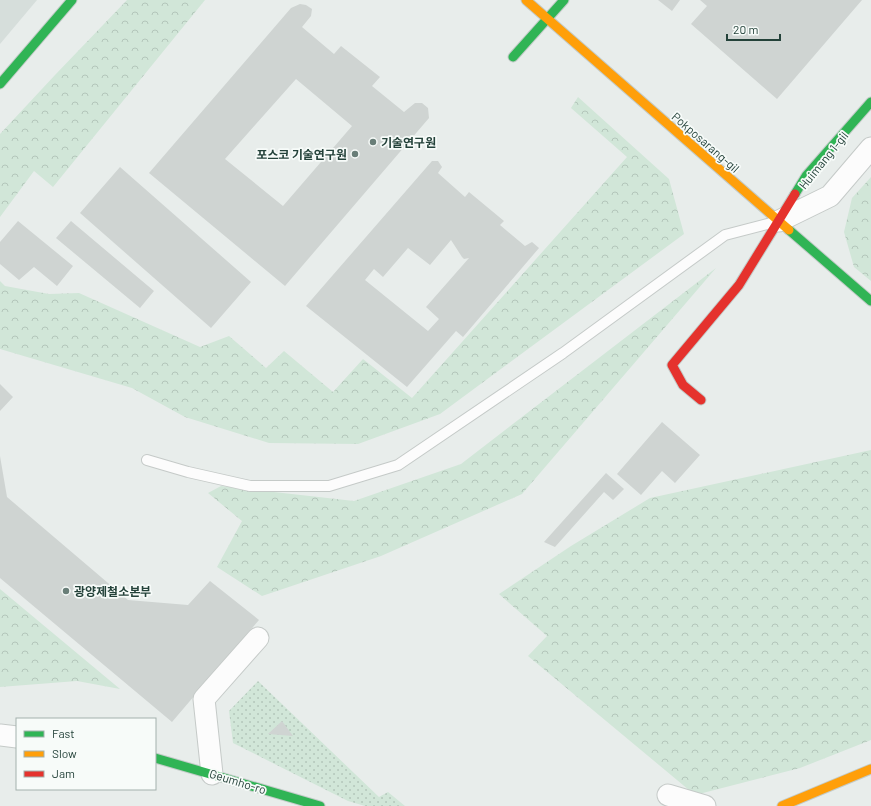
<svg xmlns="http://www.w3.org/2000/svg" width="871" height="806" font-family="Barlow,'Noto Sans KR',sans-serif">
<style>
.built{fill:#d6dedb}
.grass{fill:url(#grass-dots)}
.forest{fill:url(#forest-crowns)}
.building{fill:#cfd4d2;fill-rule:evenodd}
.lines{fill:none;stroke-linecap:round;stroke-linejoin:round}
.lane-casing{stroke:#c5cac8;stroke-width:12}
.street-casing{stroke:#c5cac8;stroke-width:23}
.fast-casing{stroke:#c3cbc8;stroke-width:11}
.slow-casing{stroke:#c3cbc8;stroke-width:11}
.jam-casing{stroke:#c3cbc8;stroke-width:11}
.lane{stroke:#fcfcfc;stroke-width:10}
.street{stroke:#fcfcfc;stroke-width:21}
.fast{stroke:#30b455;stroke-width:9}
.slow{stroke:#ff9f0a;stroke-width:9}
.jam{stroke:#e5322d;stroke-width:9}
.poi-dot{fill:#697e78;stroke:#f7fbf9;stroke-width:1.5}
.labels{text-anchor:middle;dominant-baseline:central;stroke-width:3.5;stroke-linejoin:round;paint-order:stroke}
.poi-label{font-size:12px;font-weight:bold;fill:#24423a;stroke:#f7fbf9;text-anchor:start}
.street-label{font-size:12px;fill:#24423a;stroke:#f7fbf9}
</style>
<defs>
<pattern id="grass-dots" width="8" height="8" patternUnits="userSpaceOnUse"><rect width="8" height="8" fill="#d1e6d8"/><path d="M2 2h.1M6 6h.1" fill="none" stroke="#b3c6ba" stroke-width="1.8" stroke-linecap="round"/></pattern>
<pattern id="forest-crowns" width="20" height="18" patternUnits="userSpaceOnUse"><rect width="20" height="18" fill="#d1e6d8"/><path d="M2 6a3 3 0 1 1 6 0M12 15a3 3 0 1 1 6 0" fill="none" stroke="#b3c6ba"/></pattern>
</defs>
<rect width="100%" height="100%" fill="#e8edeb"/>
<path class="built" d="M0,0h37l-37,44z"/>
<path class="grass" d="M258,681l121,116 9,-5 17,14h-40l-17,-5 -115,-58 -4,-32z"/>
<path class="forest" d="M127,0h78l-152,187 -19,-16 -34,46v-83l55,-59z
M578,97l91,82 15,55 -244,180 -82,30 -89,-1 -84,-26 -53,-29 -132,-39v-68l5,5 44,8 30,-1 121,54 29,-11 37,32 18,-17 49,41 30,-33 49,39 215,-241 -56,-49z
M871,177v104l-17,-14 -10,-35 8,-34z
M716,268l-194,226 -141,62 -119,40 -45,-29 25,-46 -34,-28 13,-7 133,15 107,-37z
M871,450v290l-71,28 -105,27 -167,-139 19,-20 -48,-42 72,-48 79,-48z
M0,589l120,100 -43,-8 -77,6z"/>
<path class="building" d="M658,0h22l-8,11z
M700,0h162l-85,99 -86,-75 16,-18z
M300,4l6,1 6,4 -1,7 -9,11 32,27 7,-8 39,31 -8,9 32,26 11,-9h7l6,5 1,10 -144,168 -136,-113 142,-165zM296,79l56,47 -69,80 -58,-47z
M432,161h6l4,6 -4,6 27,24 4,-5 35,29 -4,4 25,21 7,-4 7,6 -76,89 -7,-6 -49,56 -101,-81zM451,240l11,17 2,2 5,-1 -43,49 13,12 -11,12 -63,-51 9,-11 9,8 25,-29 22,17z
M120,167l131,115 -40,46 -131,-115z
M18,221l55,45 -16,20 -23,-19 -15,13 -19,-16v-22z
M71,221l83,70 -14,17 -84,-70z
M0,384l13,13 -13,14z
M662,422l38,33 -25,28 -13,-12 -21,24 -24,-21z
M0,456l7,41 121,103 60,5 22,-24 49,39 -87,102 -172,-144z
M606,473l18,16 -11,11 -9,-8 -49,55 -11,-5z
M282,721l11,15 -25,-2z"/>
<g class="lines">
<g class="lane-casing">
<path id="lane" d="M147,460l41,12 62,14h79l69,-21 165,-112 162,-118 50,-13"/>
</g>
<g class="street-casing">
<path id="street" d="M779,221l51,-25 41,-48
M0,735l17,2
M212,774l-8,-75 54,-61
M668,795l37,11"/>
</g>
<g class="fast-casing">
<path id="fast" d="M513,57l51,-57
M0,84l72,-84
M795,194l11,-18 65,-74
M789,230l82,71
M155,758l165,48"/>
</g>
<g class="slow-casing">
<path id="slow" d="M526,0l263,230
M782,806l89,-37"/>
</g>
<g class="jam-casing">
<path id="jam" d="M701,400l-18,-15 -11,-20 67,-80 56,-91"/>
</g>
<use href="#lane" class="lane"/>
<use href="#street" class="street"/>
<use href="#fast" class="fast"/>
<use href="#slow" class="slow"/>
<use href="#jam" class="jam"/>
</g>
<g class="poi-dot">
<circle cx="373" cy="142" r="4"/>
<circle cx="355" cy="154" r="4"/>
<circle cx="66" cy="591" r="4"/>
</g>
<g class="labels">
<g class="poi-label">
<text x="381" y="142">기술연구원</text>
<text x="347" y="154" text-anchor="end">포스코 기술연구원</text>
<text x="74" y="591">광양제철소본부</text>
</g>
<g class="street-label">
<text transform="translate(706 142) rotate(41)">Pokposarang-gil</text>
<text transform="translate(823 160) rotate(-51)">Huimang 1-gil</text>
<text transform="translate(238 781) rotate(17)">Geumho-ro</text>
</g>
</g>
<rect x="16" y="718" width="140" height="72" fill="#f7fbf9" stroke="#a3b1ad"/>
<rect x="24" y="731" width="20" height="6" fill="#30b455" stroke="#a3b1ad"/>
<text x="52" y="738" font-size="12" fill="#24423a">Fast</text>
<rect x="24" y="751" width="20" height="6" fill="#ff9f0a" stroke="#a3b1ad"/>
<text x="52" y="758" font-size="12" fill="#24423a">Slow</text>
<rect x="24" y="771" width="20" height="6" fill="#e5322d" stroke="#a3b1ad"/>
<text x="52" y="778" font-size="12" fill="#24423a">Jam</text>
<path d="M727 34v6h53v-6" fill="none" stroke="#24423a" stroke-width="2"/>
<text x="733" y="34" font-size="12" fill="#24423a" stroke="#f7fbf9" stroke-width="3" paint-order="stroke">20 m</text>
</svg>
